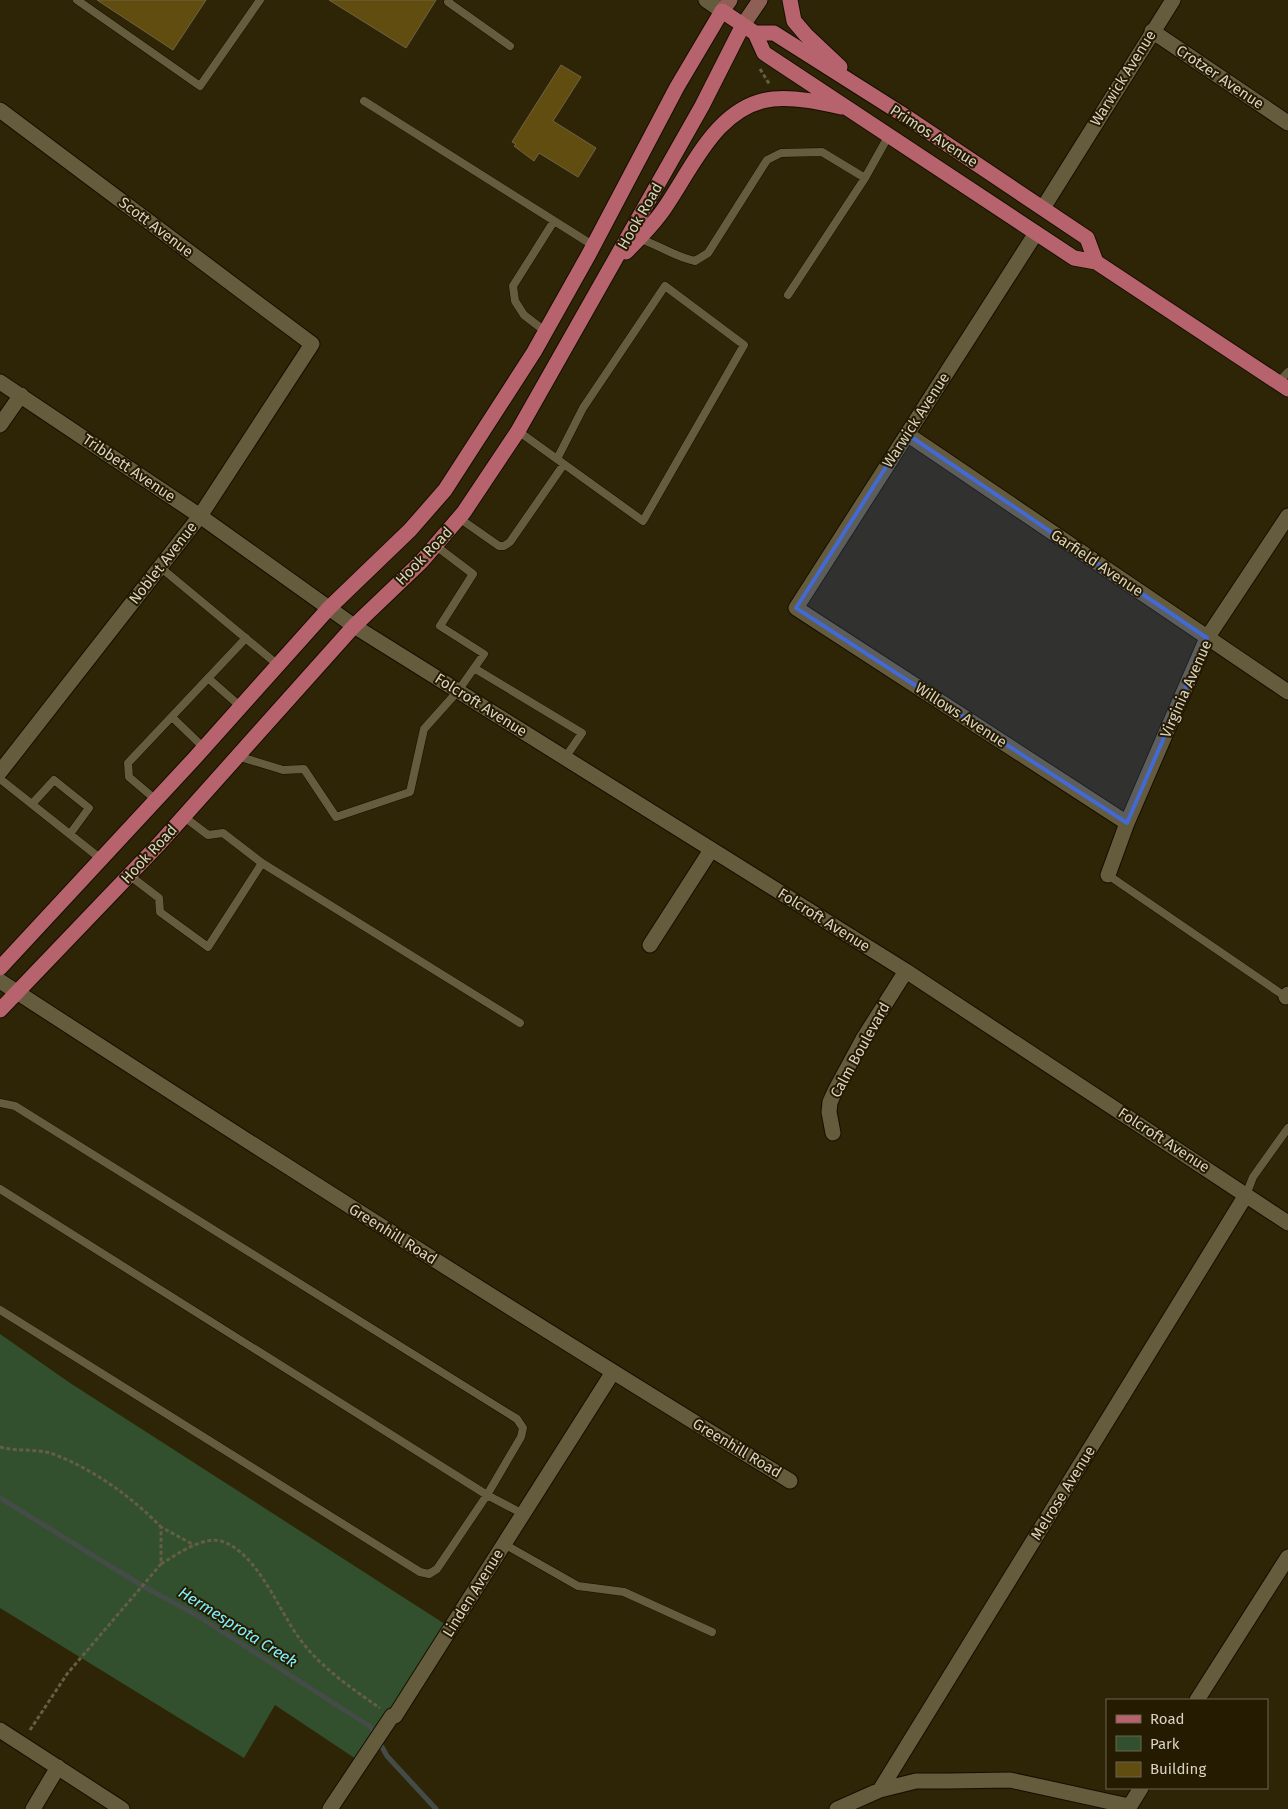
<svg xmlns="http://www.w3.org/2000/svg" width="1288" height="1809" font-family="'Fira Sans',sans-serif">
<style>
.green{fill:#32502d}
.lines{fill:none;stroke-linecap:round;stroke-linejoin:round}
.stream{stroke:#454c48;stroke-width:5}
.building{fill:#614d0f;stroke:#6e6345}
.lane-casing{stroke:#150e00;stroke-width:9}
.street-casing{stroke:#150e00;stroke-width:17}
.secondary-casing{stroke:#150e00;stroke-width:17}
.primary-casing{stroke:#150e00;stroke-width:17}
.path{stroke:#655d44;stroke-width:3;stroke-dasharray:4 2.5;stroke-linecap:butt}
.lane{stroke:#655b3d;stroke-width:8}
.street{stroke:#655b3d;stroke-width:15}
.secondary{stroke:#8e5f55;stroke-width:15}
.primary{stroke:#b6636d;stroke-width:15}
.marked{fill:#4369d4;fill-opacity:0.2;stroke:#4369d4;stroke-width:4;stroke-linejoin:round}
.labels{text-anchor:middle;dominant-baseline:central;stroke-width:4;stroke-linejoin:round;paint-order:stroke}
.street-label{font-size:15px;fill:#d9d3c3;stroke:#251b00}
.water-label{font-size:16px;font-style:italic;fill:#7feffe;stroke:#251b00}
</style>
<rect width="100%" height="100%" fill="#2e2507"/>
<path class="green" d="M0,1334l70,49 381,245 -89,135 -87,-58 -31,53 -244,-150z"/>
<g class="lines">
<path class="stream" d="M0,1498l141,87 57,31 173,111 16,29 49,53"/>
</g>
<path class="building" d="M97,0h109l-33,50z
M329,0h107l-30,48z
M561,65l20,12 -28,44 43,27 -18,29 -39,-24 -5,8 -20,-15 2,-2 -4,-2z"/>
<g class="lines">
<g class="lane-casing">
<path id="lane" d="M77,0l123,86 60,-86
M449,0l-1,2 62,44
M364,101l230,145
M640,239c19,6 35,18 55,22l13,-8 59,-93 14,-7 41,-1 43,26 24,-43
M788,295l77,-117
M546,332l-22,-17 -9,-14 -2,-15 41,-65
M1278,383l10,-11
M518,431l125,90 101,-176 -79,-59 -82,122 -26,51
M459,518l40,28h5l6,-4 54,-78
M160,567l118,98
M474,668l108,65 -17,25
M208,678l33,29
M172,717l32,31
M237,756l46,14 21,-1 32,48 74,-25 14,-63 34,-38 26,-37 -44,-28 33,-52 -37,-28
M0,779l101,80
M156,800l-27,-23 -1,-14 118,-125
M32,804l22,-24 35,28 -19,26
M262,863l258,160
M129,875l30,23 1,14 48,35 54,-84 -39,-30 -15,2 -25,-19
M1108,875l178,122
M0,1103l15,3 502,313 6,9 -2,9 -34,58 -50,74 -8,5 -9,-2 -420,-262
M0,1189l487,306 36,19
M1246,1195l7,-18 35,-49
M504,1544l74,42 46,6 88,40"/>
</g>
<g class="street-casing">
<path id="street" d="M706,0l16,11
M1152,31l136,92
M0,110l312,234 -112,172 -200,256
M1043,208l130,-208
M1036,233l-240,375 331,215
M0,382l200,134 154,110 552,345 382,252
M0,425l21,-30
M907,434l381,258
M1108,875l19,-52 80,-185 81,-122
M650,945l61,-95
M0,981c261,170 524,337 790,500
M1286,997l2,-3
M833,1133l-4,-21 1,-10 6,-13 27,-50 43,-68
M1197,1700l91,-143
M0,1730l122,79
M880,1790l366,-595
M33,1809l25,-42
M330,1809l62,-93h3l218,-344
M837,1809l43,-19 36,-9h33l61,-1 119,26
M1128,1809l13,-21"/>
</g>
<g class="secondary-casing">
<path id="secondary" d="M722,11l8,-11
M743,25l17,-25"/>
</g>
<g class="primary-casing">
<path id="primary" d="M790,0l4,21 12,14 34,32
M755,33l9,20 310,205 22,4 192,127
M626,252c13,-13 27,-27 38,-43 28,-40 53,-104 109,-110 23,-2 46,3 68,8
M0,968l193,-208 136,-152 81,-78 35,-40 89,-138 55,-98 88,-167 45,-76 33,22h19l131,83 182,122 9,24
M0,1010l160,-167 194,-217 67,-64 43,-50 54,-81 184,-325 41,-81"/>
</g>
<path class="path" d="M760,69l10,16
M0,1447c17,5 37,1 53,7 40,15 79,43 108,73
M161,1564c15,-9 41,-28 60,-23 36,11 57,68 78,97 21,29 52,50 81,70
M30,1730l37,-56 94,-110v-37l33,18"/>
<use href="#lane" class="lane"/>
<use href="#street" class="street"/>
<use href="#secondary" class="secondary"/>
<use href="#primary" class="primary"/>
</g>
<path class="marked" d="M907,434l300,204 -80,185 -331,-215z"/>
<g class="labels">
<g class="street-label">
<text transform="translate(1220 77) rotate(34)">Crotzer Avenue</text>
<text transform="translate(1123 78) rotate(-58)">Warwick Avenue</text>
<text transform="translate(934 136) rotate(33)">Primos Avenue</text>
<text transform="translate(640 216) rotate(-60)">Hook Road</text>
<text transform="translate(156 227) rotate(37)">Scott Avenue</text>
<text transform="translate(916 420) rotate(-57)">Warwick Avenue</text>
<text transform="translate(129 468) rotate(34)">Tribbett Avenue</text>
<text transform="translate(424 556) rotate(-46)">Hook Road</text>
<text transform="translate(163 563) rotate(-52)">Noblet Avenue</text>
<text transform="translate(1097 563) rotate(34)">Garfield Avenue</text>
<text transform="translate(1186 689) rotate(-66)">Virginia Avenue</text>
<text transform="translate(481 705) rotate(32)">Folcroft Avenue</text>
<text transform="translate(961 715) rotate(33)">Willows Avenue</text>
<text transform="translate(149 854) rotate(-47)">Hook Road</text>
<text transform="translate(824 920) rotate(32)">Folcroft Avenue</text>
<text transform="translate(860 1050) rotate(-61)">Calm Boulevard</text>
<text transform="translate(1164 1140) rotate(33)">Folcroft Avenue</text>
<text transform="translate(393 1234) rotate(32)">Greenhill Road</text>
<text transform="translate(737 1448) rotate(31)">Greenhill Road</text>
<text transform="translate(1063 1493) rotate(-58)">Melrose Avenue</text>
<text transform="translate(473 1593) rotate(-58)">Linden Avenue</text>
</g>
<g class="water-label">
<text transform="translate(238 1627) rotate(32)">Hermesprota Creek</text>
</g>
</g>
<rect x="1106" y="1699" width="162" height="90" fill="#251b00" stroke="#6d654e"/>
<rect x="1116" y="1715" width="25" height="8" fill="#b6636d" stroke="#6d654e"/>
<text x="1150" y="1724" font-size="15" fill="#d9d3c3">Road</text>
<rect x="1116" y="1736" width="25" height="15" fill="#32502d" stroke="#6d654e"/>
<text x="1150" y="1749" font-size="15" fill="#d9d3c3">Park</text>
<rect x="1116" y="1762" width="25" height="15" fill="#614d0f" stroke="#6d654e"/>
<text x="1150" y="1774" font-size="15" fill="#d9d3c3">Building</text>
</svg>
